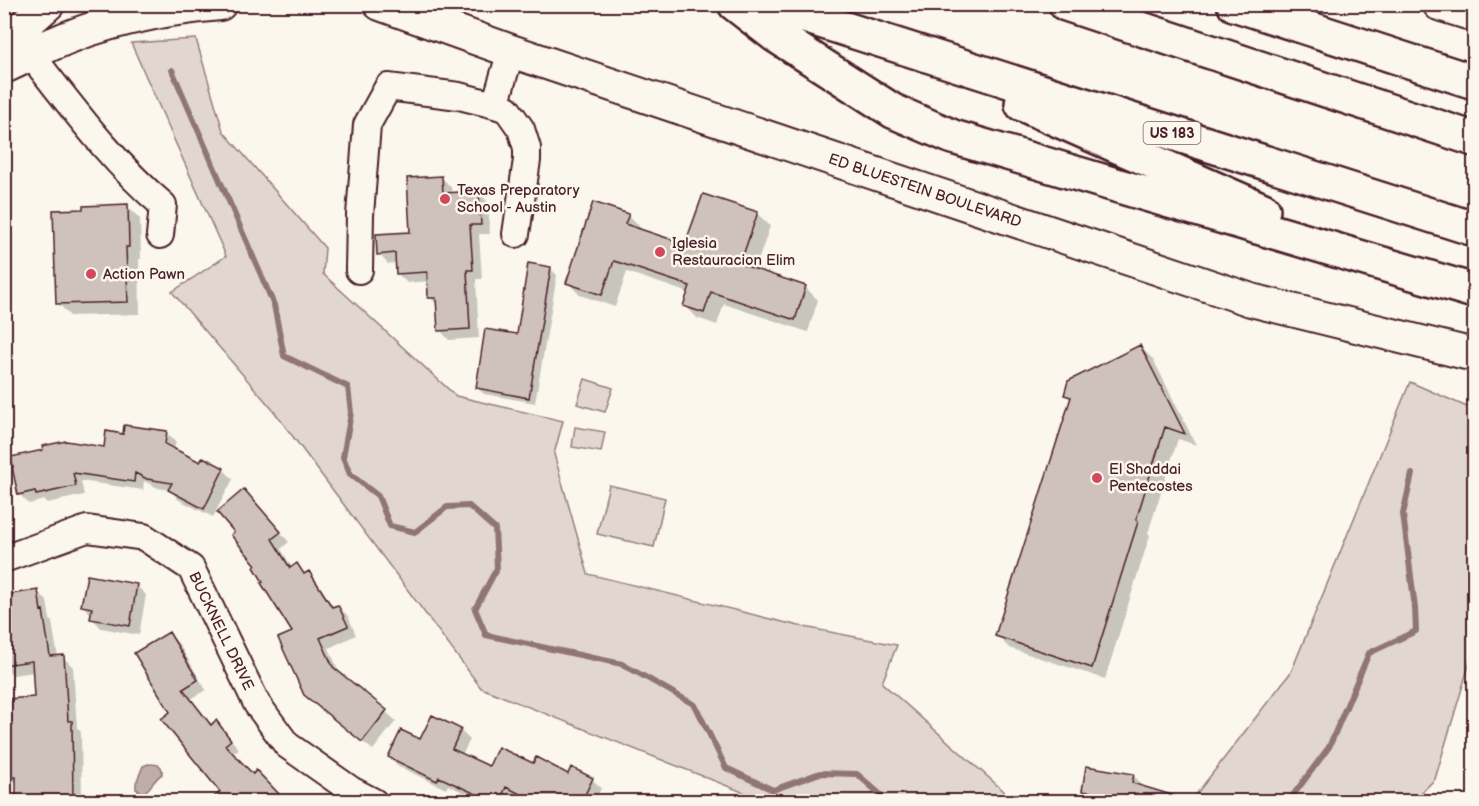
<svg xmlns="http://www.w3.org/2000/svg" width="1479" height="806" font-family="'Balsamiq Sans',sans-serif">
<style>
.green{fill:#e2d7d0;stroke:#967b7e;stroke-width:1.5}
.water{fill:#bfadaa;stroke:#907477;stroke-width:1.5}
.shadow{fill:#0003}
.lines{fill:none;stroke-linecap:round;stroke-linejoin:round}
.stream{stroke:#907477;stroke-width:6}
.building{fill:#cfc2bc;stroke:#4a1f2b;stroke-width:1.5}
.minor-casing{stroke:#4a1f2b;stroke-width:30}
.major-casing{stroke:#4a1f2b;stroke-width:36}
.highway-casing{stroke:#4a1f2b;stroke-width:38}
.minor{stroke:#fbf7ec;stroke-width:26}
.major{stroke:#fbf7ec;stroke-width:32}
.highway{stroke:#fbf7ec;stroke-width:33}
.poi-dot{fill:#d1495b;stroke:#fbf7ec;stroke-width:2}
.labels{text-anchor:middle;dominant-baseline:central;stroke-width:5;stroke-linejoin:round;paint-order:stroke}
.shield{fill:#fbf7ec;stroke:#7f6065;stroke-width:1.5}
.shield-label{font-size:14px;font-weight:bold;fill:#4a1f2b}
.poi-label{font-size:15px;fill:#4a1f2b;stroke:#fbf7ec;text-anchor:start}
.street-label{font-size:15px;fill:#4a1f2b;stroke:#fbf7ec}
</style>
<rect width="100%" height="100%" fill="#fbf7ec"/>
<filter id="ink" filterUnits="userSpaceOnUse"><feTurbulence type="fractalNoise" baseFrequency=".0167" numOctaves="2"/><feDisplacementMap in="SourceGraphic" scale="12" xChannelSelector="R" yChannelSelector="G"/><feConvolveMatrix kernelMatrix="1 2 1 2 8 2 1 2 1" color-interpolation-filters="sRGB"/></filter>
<g filter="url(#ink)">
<path class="green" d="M196,39l27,92 102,117 -2,26 133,122 107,25 -9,33 34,120 211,52 98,19 -15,38 133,118h-250l-284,-113 -208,-278 -101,-118 54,-36 -95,-213z
M585,379l28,9 -8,24 -28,-8z
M1410,382l64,28v238l-39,131 -22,22h-222l100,-129z
M575,427l30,5 -4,20 -29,-5z
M609,485l56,13 -11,49 -57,-13z"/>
<path class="water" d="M148,764c7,1 15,-2 14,10 -8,5 -12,16 -19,19l-7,-4v-6l7,-17z"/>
<path class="shadow" d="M442,178l9,9 1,7 26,-2 10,10 2,32h-11l3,45h-6l3,59 -30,2 -9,-10 -2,-24 -8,-9 -1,-16 -22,2 -10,-10v-10l-9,1 -9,-10 32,-21z
M127,206l13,13 1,40h-2l1,55 -70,2 -12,-13z
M757,213l13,13 -15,44 50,17 13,13 -10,32 -84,-28 -7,21 -20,-7 -12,-13 4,-12 -62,-21 -12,35 -35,-12 -12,-12 60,-68 13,13 -1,3 46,15z
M550,268l7,7 -22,128 -51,-9 -7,-6 41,-53z
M1140,347l13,12 43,86 -18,-6 -30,94 2,2 -1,3 -44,141 -96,-31 -12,-13 74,-235 -5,-6z
M166,433l10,9 -2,8 27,14 3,-5 20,11 9,9 -20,38 -34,-17 -9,-10 -12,-2 -14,-7 -1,9 -62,-9 3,14 -37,8 -3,-3 -15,4 -10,-10 86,-46 19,-12z
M244,491l45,51 -8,7 11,19 4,-3 10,10 3,-2 9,10 16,25 4,-2 10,10 8,19 -27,13 11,27 46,37 10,9 -23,29 -58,-46 -10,-10 -11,-62 -29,-50 -6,-16 -23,-34z
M137,586l9,9 -7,40 -38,-7 -9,-10v-3l-9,-9z
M37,591l10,10 3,18 2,3 6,35h5l10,10 4,61 4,4 1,70h-64l-1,-18 -7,-7 25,-79 -1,-26 -21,3 -9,-9v-70z
M169,634l10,10 27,46 -15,9 21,27 4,-4 23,27 -7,4 21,23 3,-4 28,30h-62l-5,-6 5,-4 -50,-79z
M432,717l29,14 9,9 -8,15 28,13 43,-3 36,11 23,3 9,9 -6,14h-67l-13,-7 -3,7h-29l-35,-17 -2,4 -48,-23 -8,-9 31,-16z
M1133,775l6,6 -1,6 36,10 4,5h-58l-30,-6 -6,-6z"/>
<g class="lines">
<path class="stream" d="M172,70l102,235 10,51 64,31 3,26 -8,44 7,17 28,22 12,30 25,6 32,-25 22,-1 26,23 2,39 -22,41 11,26 136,29 73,41 31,63 47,22 47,-17 37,1 24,21 2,7
M1288,802l41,-55 40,-94 47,-22 -1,-23 -12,-94 9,-40"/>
</g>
<path class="building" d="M442,176l1,17 36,-2 2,34h-11l3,45h-6l3,59 -32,2 -2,-33h-8l-1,-26 -31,2 -1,-21 -18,2 -1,-21 34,-2 -3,-54z
M703,194l55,18 -18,52 66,22 -11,34 -84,-28 -7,21 -21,-7 7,-20 -76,-25 -12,34 -36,-12 27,-81 36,12 -4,10 60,20z
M128,204l1,43h-3l2,55 -72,2 -3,-94 30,-1v-3z
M528,263l23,4 -22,131 -53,-10 9,-59 32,5z
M1140,345l45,89 -20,-7 -29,93 2,1 -1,4 -45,143 -97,-32 76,-239 -7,-2 4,-14z
M124,425l43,6 -2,13 35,18 3,-5 21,11 -20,41 -36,-19 4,-7 -25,-4 -12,-6 -1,9 -61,-9 3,13 -40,9 -1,-4 -17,4 -6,-28h1l-2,-10 32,-7 -1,-4 24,-5 38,6 2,-16 17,3z
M244,489l37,43 -9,7 18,29 7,-5 7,11 5,-3 23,36 6,-2 10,21 -28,12 13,29 54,43 -25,32 -58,-47 -26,-57 14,-6 -31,-49 2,-1 -9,-15 2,-2 -25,-30 3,-3 -17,-20z
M87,575l50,9 -7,42 -40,-7 2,-11 -11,-2z
M38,590l3,21 2,-1 7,46 14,-1 4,66h4l1,80h-57v-24h-8l-2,-78 28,-2 -2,-36 -28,4v-70z
M169,632l29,48 -15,9 28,36 5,-5 15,20 -6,5 28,29 3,-4 23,24 -9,7h-61l11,-9 -59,-73 9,-7 -36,-59z
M432,715l29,14 -9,20 37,17 9,-19 35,16 3,-6 32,17 3,-7 22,11 -11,23h-47l-29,-14 -6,14h-9l-52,-24 -2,4 -49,-24 13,-27 19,9z
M1086,766l48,8 -2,9 43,13 -2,5h-30l-61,-10z"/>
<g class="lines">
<g class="minor-casing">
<g id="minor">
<path d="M31,55c41,52 81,107 132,150l-3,30"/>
<path d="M495,105l12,4 14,20 6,19v12l-11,74"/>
<path d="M359,270l1,-55 7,-90 21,-38 71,9 36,9 16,-54"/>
<path id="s1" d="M4,559l83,-30 57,8 47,31 66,136 30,41 64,45 23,12"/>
</g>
</g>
<g class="major-casing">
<g id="major">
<path id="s2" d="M380,4l131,47 740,249 223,55"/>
<path d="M1439,4l35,11"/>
<path d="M4,43l44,-39"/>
<path d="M4,67c16,-7 31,-15 46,-22 53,-24 112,-36 170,-41"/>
</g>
</g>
<g class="highway-casing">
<path id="highway" d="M735,4l40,31 118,76 60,26 521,154
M767,4l707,225
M1066,4l408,135
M1234,4l240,78
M1022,104l241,106"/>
</g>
<use href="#minor" class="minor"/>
<use href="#major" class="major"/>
<use href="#highway" class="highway"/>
</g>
</g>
<g class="poi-dot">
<circle cx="445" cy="199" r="6"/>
<circle cx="660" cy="252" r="6"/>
<circle cx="91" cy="274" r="6"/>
<circle cx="1097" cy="478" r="6"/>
</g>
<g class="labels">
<rect class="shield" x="1143.5" y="122" width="57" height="22" rx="4.5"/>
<g class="shield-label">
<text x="1172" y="133">US 183</text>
</g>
<g class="poi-label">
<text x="457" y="190">Texas Preparatory<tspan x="457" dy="17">School - Austin</tspan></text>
<text x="672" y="243">Iglesia<tspan x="672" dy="17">Restauracion Elim</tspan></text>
<text x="103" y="274">Action Pawn</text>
<text x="1109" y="469">El Shaddai<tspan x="1109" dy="17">Pentecostes</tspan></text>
</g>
<g class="street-label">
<text stroke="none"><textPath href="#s2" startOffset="576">ED BLUESTEIN BOULEVARD</textPath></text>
<text stroke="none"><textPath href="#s1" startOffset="272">BUCKNELL DRIVE</textPath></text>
</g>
</g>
<rect width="1479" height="806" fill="none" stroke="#fbf7ec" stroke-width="24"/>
<rect x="12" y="12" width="1455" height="782" fill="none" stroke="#4a1f2b" stroke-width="2" filter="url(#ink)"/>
</svg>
